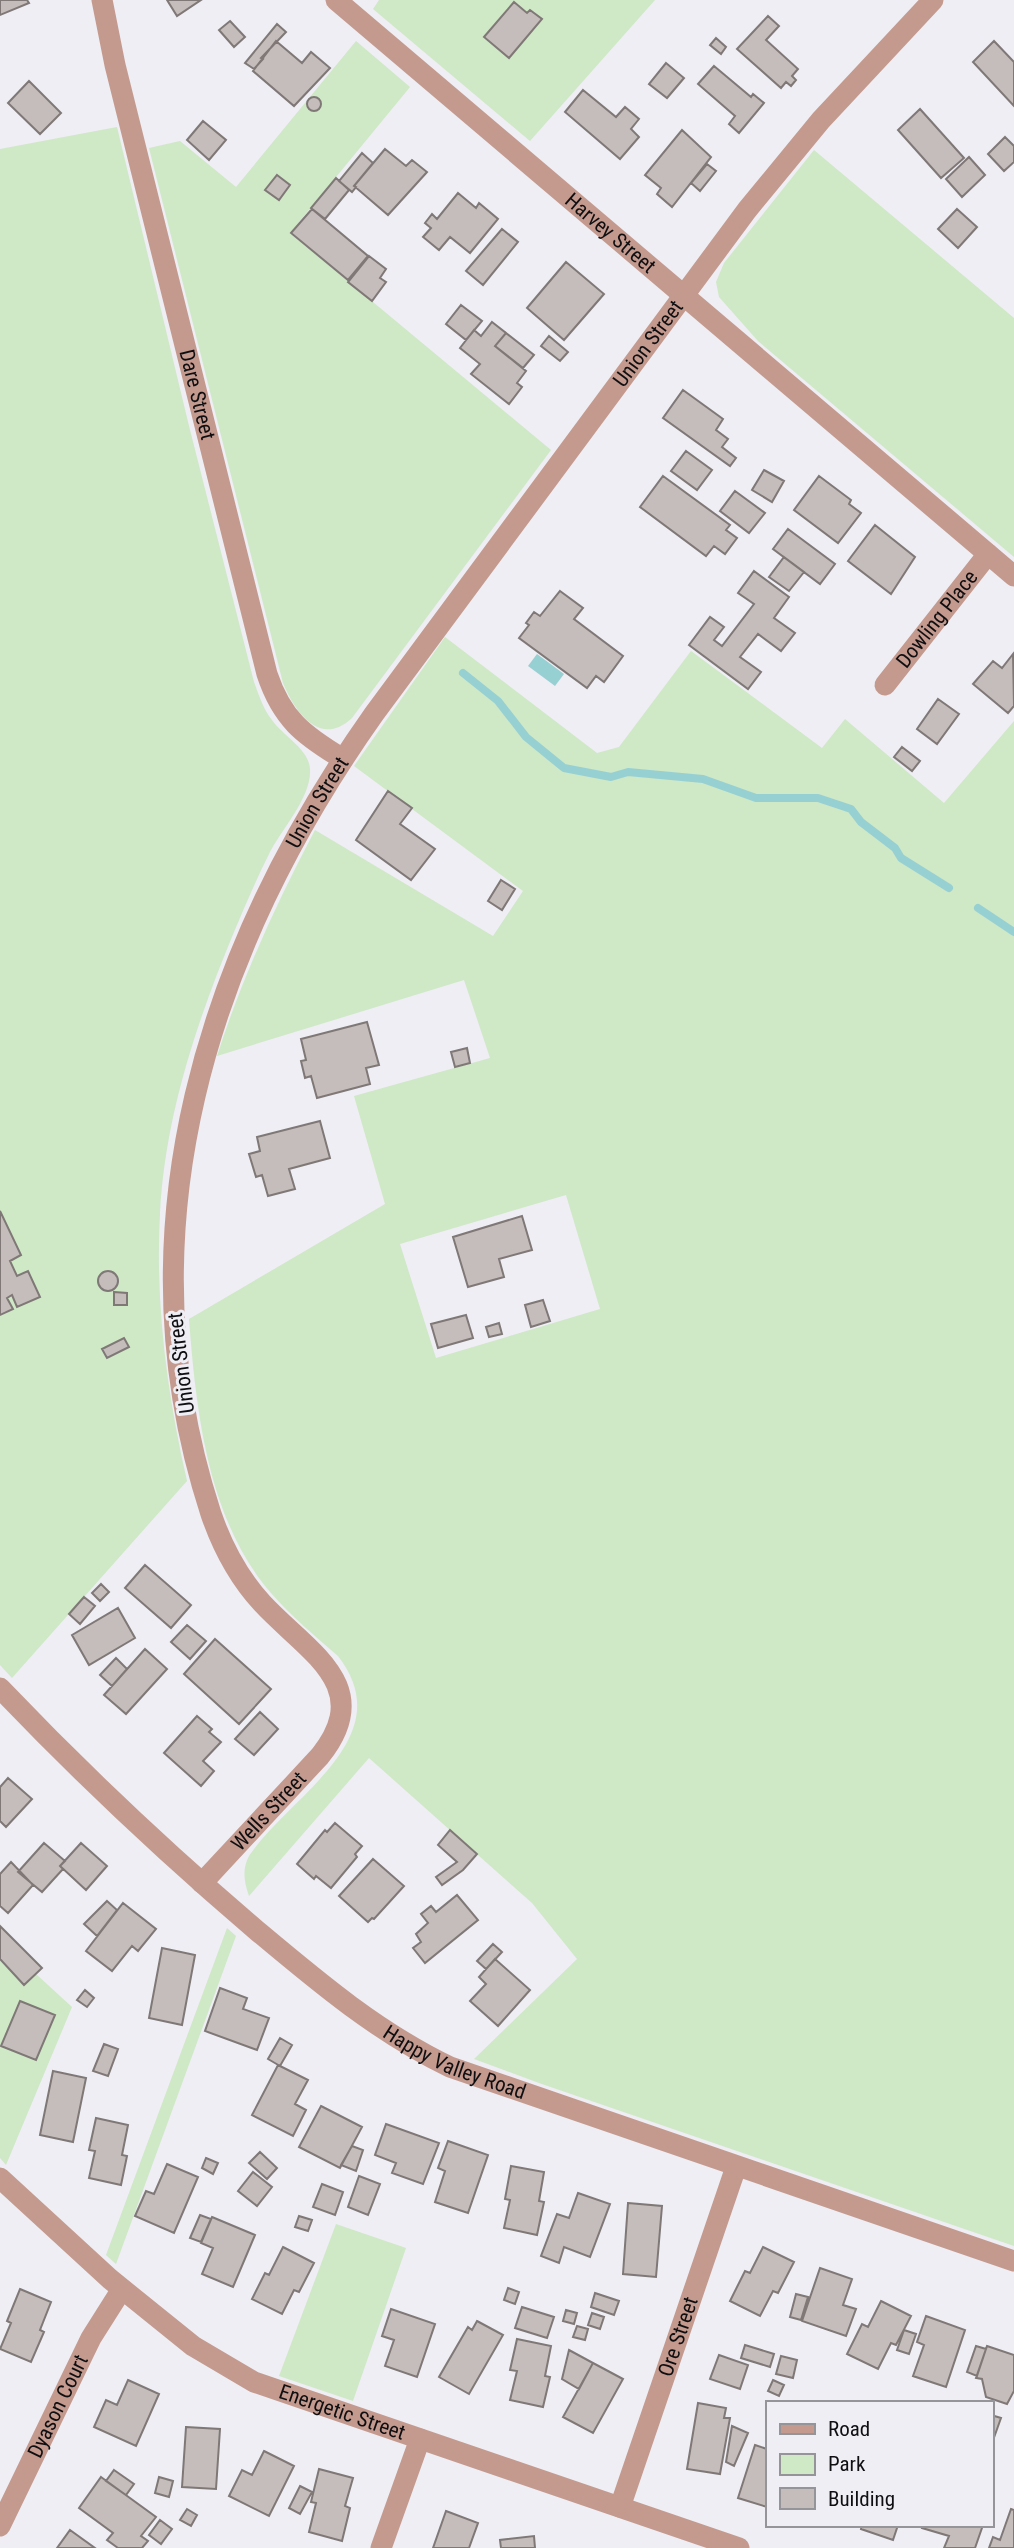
<svg xmlns="http://www.w3.org/2000/svg" width="1014" height="2548" font-family="'Roboto Condensed',sans-serif">
<style>
.green{fill:#cfe8c6;fill-rule:evenodd}
.water{fill:#97d0d3}
.lines{fill:none;stroke-linecap:round;stroke-linejoin:round}
.stream{stroke:#97d0d3;stroke-width:8}
.building{fill:#c4bdbc;stroke:#7f7877;stroke-width:2}
.minor{stroke:#c49a8f;stroke-width:21}
.tertiary{stroke:#c49a8f;stroke-width:21}
.labels{text-anchor:middle;dominant-baseline:central;stroke-width:6;stroke-linejoin:round;paint-order:stroke}
.street-label{font-size:21px;fill:#0f0f11;stroke:#eeeef4}
</style>
<rect width="100%" height="100%" fill="#eeeef4"/>
<path class="green" d="M379,0h276l-125,141 -157,-132z
M356,41l54,46 -120,146 261,217 -199,268c-32,30 -57,-6 -69,-35l-134,-535 31,-7 56,46z
M117,127l72,299 65,256c5,13 9,27 18,38 11,16 37,29 38,49 2,28 -29,61 -41,85 -13,26 -24,52 -35,78 -37,89 -69,184 -74,281 -5,91 7,180 27,268l-175,197 -12,-13v-350l12,-6 -5,-11 5,-3 6,12 22,-10 -23,-21 -7,-15 -10,-50v-1062z
M814,150l200,168v239l-256,-216 -39,-44 -3,-15 8,-19z
M445,637l152,116 22,-6 72,-96 131,97 23,-29 99,84 70,-82v1525l-475,-163 -65,-24 103,-100 -45,-56 -163,-145 -120,138c-5,-14 -7,-27 0,-40 40,-60 153,-118 89,-200 -23,-20 -47,-40 -67,-63 -63,-72 -75,-182 -82,-274l196,-115 -31,-108 136,-38 -26,-78 -247,76c25,-78 60,-154 98,-226l178,106 30,-45 -169,-125zM566,1195l34,114 -164,49 -36,-114z
M227,1928l9,8 -120,328 -10,-9z
M0,1959l24,25 12,-10 36,33 -66,158 -6,-7z
M336,2224l70,24 -53,153 -74,-25z"/>
<path class="water" d="M537,654l27,20 -9,12 -27,-20z"/>
<g class="lines">
<path class="stream" d="M463,673l35,28 28,36 38,31 47,9 17,-5 75,7 53,19h62l33,11 10,13 34,26 6,10 48,30
M978,908l36,24"/>
</g>
<path class="building" d="M0,0h27l2,3 -29,12z
M167,0h34l-24,16z
M514,2l13,11 3,-3 12,9 -33,39 -25,-21z
M768,16l11,10 -13,14 32,29 -6,7 4,4 -5,6 -5,-4 -5,6 -44,-39z
M230,21l15,16 -11,10 -15,-17z
M277,24l9,8 -25,26 2,1 -9,10 -9,-6z
M716,38l10,9 -5,7 -11,-9z
M276,41l26,22 9,-11 19,16 -36,38 -41,-35z
M994,41l20,21v44l-41,-44z
M666,63l18,15 -17,20 -18,-14z
M714,66l37,31 2,-3 11,9 -25,30 -10,-9 6,-8 -37,-32z
M29,81l32,32 -21,21 -32,-31z
M583,90l33,27 9,-10 14,12 -8,10 8,8 -19,22 -55,-47z
M307 104a7 7 0 1 1 14 0a7 7 0 1 1-14 0Z
M920,109l44,49 -23,20 -43,-48z
M203,121l23,19 -17,20 -22,-20z
M682,130l29,27 -39,50 -15,-13 4,-6 -16,-13z
M1005,137l9,9v16l-10,9 -16,-17z
M385,149l21,17 6,-6 15,12 -39,43 -34,-29z
M362,153l11,10 -19,23 2,1 -4,5 -13,-11z
M969,157l16,18 -23,22 -16,-18z
M707,164l9,7 -16,20 -9,-8z
M277,175l13,10 -11,15 -14,-10z
M336,178l13,12 -24,29 -14,-11z
M458,193l18,15 3,-5 19,16 -28,34 -20,-16 -11,13 -16,-13 8,-9 -6,-5 7,-9 5,5z
M312,209l56,47 -20,24 -57,-47z
M957,209l20,18 -19,21 -20,-19z
M502,229l16,13 -35,43 -17,-14z
M369,256l17,13 -6,9 6,4 -14,19 -24,-19z
M566,262l38,32 -40,46 -37,-32z
M461,305l21,16 -16,19 -20,-16z
M492,322l14,11 -11,13 31,25 -9,12 5,4 -13,17 -38,-30 9,-10 -20,-16 14,-18 7,6z
M506,333l28,22 -11,13 -28,-22z
M549,336l19,16 -8,9 -19,-15z
M683,390l40,29 -7,11 12,9 -6,8 14,11 -6,8 -67,-48z
M686,451l26,19 -15,20 -26,-19z
M764,470l20,11 -12,21 -20,-12z
M663,476l67,49 -4,5 11,8 -12,16 -11,-8 -8,10 -66,-49z
M819,476l32,24 -2,4 12,9 -23,30 -44,-33z
M735,491l30,22 -16,20 -29,-22z
M875,525l40,32 -24,37 -43,-33z
M788,529l47,35 -15,20 -47,-35z
M784,557l20,15 -15,19 -20,-14z
M754,571l35,26 -15,21 21,15 -14,18 -23,-17 -18,23 21,15 -13,17 -59,-44 21,-28 14,10 -10,13 8,6 32,-42 -16,-11z
M560,591l23,17 -9,11 49,37 -19,26 -8,-6 -9,12 -68,-50 10,-13 -3,-2 8,-11 6,4z
M1013,654l1,52 -6,7 -35,-29 20,-23 9,7z
M938,699l21,15 -22,30 -20,-15z
M902,747l18,14 -8,10 -18,-14z
M388,791l24,17 -12,16 35,25 -24,31 -55,-40z
M501,880l14,9 -13,21 -14,-9z
M367,1022l12,43 -13,3 4,16 -53,14 -6,-22 -6,2 -4,-17 5,-1 -5,-21z
M467,1048l3,15 -15,4 -4,-15z
M320,1121l10,37 -41,11 6,20 -27,7 -6,-21 -6,2 -7,-23 11,-3 -3,-14z
M0,1211l21,44 -11,6 7,15 11,-5 12,26 -23,10 -5,-12 -5,3 6,11 -13,6z
M522,1216l10,34 -33,9 5,18 -36,10 -15,-50z
M98 1281a10 10 0 1 1 20 0a10 10 0 1 1-20 0Z
M114,1292l13,1v12h-13z
M543,1300l7,21 -19,6 -6,-22z
M466,1315l7,23 -35,10 -7,-24z
M499,1323l3,11 -13,3 -3,-10z
M124,1338l5,9 -22,11 -5,-9z
M145,1565l46,40 -20,23 -46,-40z
M101,1584l8,8 -9,9 -8,-8z
M84,1597l11,9 -15,18 -11,-10z
M118,1608l17,30 -46,27 -17,-30z
M187,1625l19,16 -16,18 -19,-17z
M215,1639l56,50 -32,35 -55,-50z
M145,1649l22,20 -41,45 -22,-19z
M116,1658l11,11 -15,17 -12,-11z
M260,1712l18,17 -24,26 -19,-16z
M197,1716l15,13 -3,3 12,10 -18,19 11,10 -13,15 -37,-33z
M8,1778l24,21 -26,28 -6,-6v-34z
M335,1823l27,23 -7,8 2,3 -26,31 -15,-12 -2,3 -17,-15 28,-34 2,2z
M450,1830l27,24 -14,16 -21,15 -6,-8 21,-15 -19,-17z
M44,1843l21,18 -5,5 3,3 -21,23 -24,-20z
M81,1843l26,23 -21,24 -26,-24z
M373,1859l31,27 -30,33 -2,-1 -4,4 -29,-26z
M11,1862l22,23 -25,28 -8,-7v-32z
M457,1895l21,25 -53,43 -12,-15 8,-6 -5,-8 12,-11 -7,-9 10,-8 5,6z
M107,1901l10,9 -20,26 -13,-12z
M123,1903l33,26 -18,22 -6,-5 -20,25 -26,-20z
M0,1926l42,42 -18,17 -24,-26z
M493,1944l9,8 -16,17 -9,-8z
M162,1948l33,7 -13,70 -33,-7z
M495,1959l35,31 -32,36 -28,-25 16,-17 -7,-7z
M220,1988l27,10 -4,11 26,9 -12,32 -52,-19z
M85,1990l9,8 -7,9 -10,-7z
M20,2001l35,14 -19,45 -35,-14z
M280,2038l12,7 -12,21 -12,-7z
M104,2044l14,5 -10,27 -15,-5z
M278,2065l30,15 -13,24 11,6 -13,26 -41,-21z
M53,2071l33,7 -13,64 -33,-7z
M321,2106l41,21 -22,41 -41,-21z
M96,2118l32,7 -6,30 5,1 -6,29 -32,-7 6,-27 -6,-1z
M386,2124l53,19 -16,41 -31,-11 4,-10 -21,-8z
M448,2141l40,14 -20,58 -33,-11 10,-31 -7,-3z
M352,2146l11,4 -7,21 -15,-6z
M260,2152l17,16 -10,11 -18,-16z
M206,2158l12,5 -5,11 -11,-6z
M167,2164l31,13 -24,56 -39,-17 11,-25 8,3z
M511,2166l33,6 -5,29 5,1 -7,33 -33,-7 6,-28 -5,-1z
M253,2172l19,15 -15,19 -19,-15z
M359,2176l21,8 -12,31 -20,-8z
M322,2184l21,8 -8,23 -22,-8z
M578,2193l32,11 -20,53 -26,-10 -5,16 -18,-7 16,-42 12,4z
M628,2203l34,3 -6,71 -33,-3z
M200,2215l11,4 -10,23 -11,-4z
M299,2216l13,4 -4,11 -13,-4z
M212,2217l43,18 -22,52 -31,-13 11,-26 -12,-5z
M283,2247l31,16 -15,29 -5,-2 -12,24 -30,-15 13,-26 4,2z
M763,2247l31,15 -16,31 -5,-2 -13,25 -30,-15 15,-30 5,2z
M820,2268l32,11 -9,26 13,4 -10,27 -44,-15z
M508,2288l11,4 -4,12 -11,-4z
M20,2289l31,13 -11,28 4,2 -13,30 -31,-13 11,-26 -4,-2z
M595,2293l24,8 -5,14 -23,-8z
M796,2294l12,3 -7,23 -11,-3z
M881,2301l30,15 -15,29 -5,-2 -13,26 -31,-15 15,-30 6,3z
M522,2307l32,10 -7,21 -32,-10z
M391,2309l44,15 -18,53 -32,-11 9,-26 -12,-4z
M566,2310l11,3 -3,11 -11,-3z
M592,2313l12,4 -4,12 -12,-4z
M926,2316l39,14 -19,57 -33,-11 11,-31 -7,-3z
M477,2321l26,14 -34,59 -30,-17 29,-50 4,3z
M577,2326l11,3 -3,11 -12,-3z
M904,2330l12,4 -7,20 -12,-4z
M517,2339l34,7 -6,30 5,1 -7,30 -33,-7 7,-29 -7,-1z
M745,2345l29,9 -4,13 -29,-9z
M976,2346l10,3 -9,27 -10,-4z
M987,2346l27,9v36l-7,13 -21,-7 -4,-18 -6,-1z
M569,2350l24,13 -14,26 -17,-10z
M719,2355l29,10 -8,24 -30,-10z
M781,2356l16,4 -4,18 -17,-4z
M593,2363l30,16 -30,54 -30,-16z
M128,2380l31,14 -23,52 -42,-19 12,-27 11,5z
M773,2380l11,5 -5,11 -11,-5z
M698,2403l28,5 -2,10h6l-10,56 -33,-5z
M991,2415l10,3 -10,28z
M732,2426l16,7 -14,33 -8,-4z
M186,2427l34,2 -4,60 -34,-2z
M755,2445l12,4v58l-29,-9z
M264,2451l30,15 -25,50 -40,-20 13,-26 10,5z
M319,2469l34,9 -8,28 5,2 -8,33 -33,-9 7,-29 -5,-1z
M114,2470l20,14 -8,11 -20,-14z
M101,2477l55,40 -15,19 7,5 -6,7h-24l-11,-8 6,-7 -34,-25z
M159,2477l14,4 -4,16 -14,-4z
M300,2486l12,6 -12,22 -11,-6z
M187,2509l10,6 -6,11 -11,-6z
M1011,2509l3,1v38h-25l4,-11 7,3z
M446,2511l32,12 -9,25h-36z
M160,2520l12,9 -11,15 -12,-9z
M862,2525h36l-5,15 -32,-11z
M923,2525h60l-8,23h-31l5,-12 -27,-8z
M70,2530l25,18h-38z
M534,2536l1,12h-34l-1,-8z"/>
<g class="lines">
<g class="minor">
<path id="s1" d="M102,0l13,65 152,609c15,45 36,61 76,85"/>
<path id="s2" d="M336,0l678,576"/>
<path id="s3" d="M885,685l103,-131"/>
<path id="s4" d="M202,1883l118,-127c57,-71 -14,-105 -58,-153 -23,-25 -40,-57 -51,-89 -93,-284 -4,-564 163,-800l373,-504 74,-90 112,-120"/>
<path id="s5" d="M0,2178l110,101 83,67 61,36 485,166"/>
<path id="s6" d="M620,2507l116,-340"/>
<path id="s7" d="M0,2526l91,-188 31,-49"/>
<path d="M381,2548l39,-109"/>
</g>
<path class="tertiary" id="s8" d="M0,1688c81,85 166,165 255,241 62,52 122,103 195,138l564,194"/>
</g>
<g class="labels">
<g class="street-label">
<text stroke="none"><textPath href="#s2" startOffset="360">Harvey Street</textPath></text>
<text stroke="none"><textPath href="#s4" startOffset="1774">Union Street</textPath></text>
<text stroke="none"><textPath href="#s1" startOffset="406">Dare Street</textPath></text>
<text stroke="none"><textPath href="#s3" startOffset="84">Dowling Place</textPath></text>
<text stroke="none"><textPath href="#s4" startOffset="1208">Union Street</textPath></text>
<text transform="translate(181 1363) rotate(-97)">Union Street</text>
<text stroke="none"><textPath href="#s4" startOffset="98">Wells Street</textPath></text>
<text stroke="none"><textPath href="#s8" startOffset="593">Happy Valley Road</textPath></text>
<text stroke="none"><textPath href="#s6" startOffset="180">Ore Street</textPath></text>
<text stroke="none"><textPath href="#s7" startOffset="133">Dyason Court</textPath></text>
<text stroke="none"><textPath href="#s5" startOffset="420">Energetic Street</textPath></text>
</g>
</g>
<rect x="766" y="2401" width="228" height="126" fill="#eeeef4" stroke="#959599" stroke-width="2"/>
<rect x="780" y="2424" width="35" height="10" fill="#c49a8f" stroke="#959599" stroke-width="2"/>
<text x="828" y="2436" font-size="21" fill="#0f0f11">Road</text>
<rect x="780" y="2454" width="35" height="21" fill="#cfe8c6" stroke="#959599" stroke-width="2"/>
<text x="828" y="2471" font-size="21" fill="#0f0f11">Park</text>
<rect x="780" y="2488" width="35" height="21" fill="#c4bdbc" stroke="#959599" stroke-width="2"/>
<text x="828" y="2506" font-size="21" fill="#0f0f11">Building</text>
</svg>
